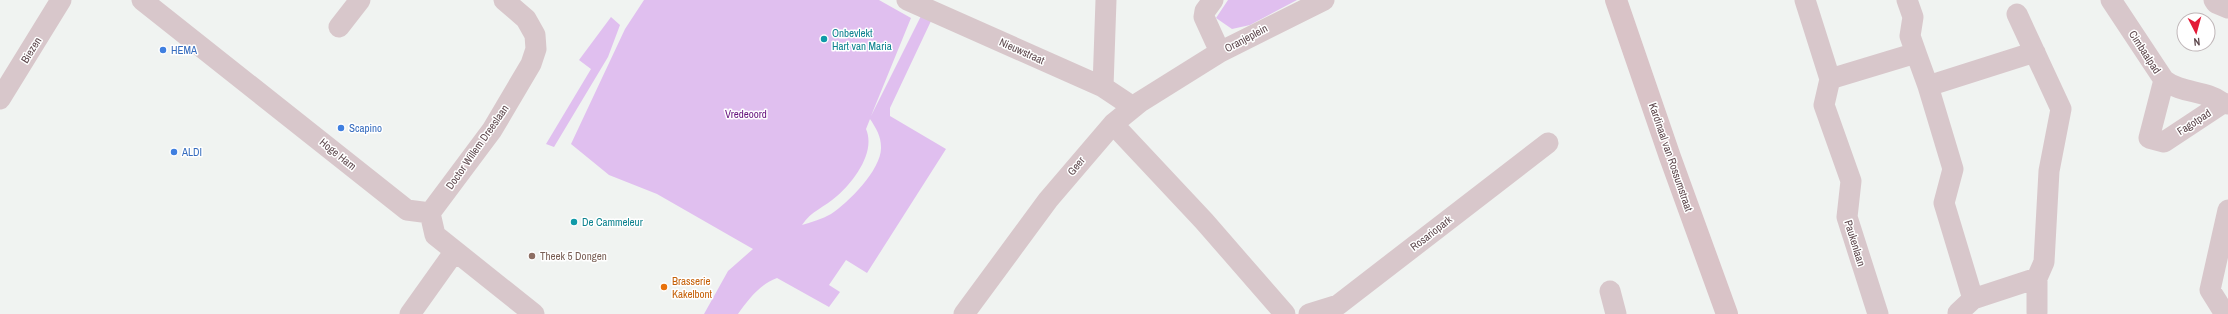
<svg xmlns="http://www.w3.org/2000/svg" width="2228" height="314" font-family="'Archivo Narrow',sans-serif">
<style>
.green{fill:#e0bfef;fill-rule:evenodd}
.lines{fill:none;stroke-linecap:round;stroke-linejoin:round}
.street{stroke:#d8c7cb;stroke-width:21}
.secondary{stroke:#d9c3c7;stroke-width:22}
.culture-dot{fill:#0f9aa8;stroke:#fff;stroke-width:1.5}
.shop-dot{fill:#3f7fe0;stroke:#fff;stroke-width:1.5}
.education-dot{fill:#8d6e63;stroke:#fff;stroke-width:1.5}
.food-dot{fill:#e8710a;stroke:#fff;stroke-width:1.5}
.labels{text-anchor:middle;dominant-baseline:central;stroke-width:3;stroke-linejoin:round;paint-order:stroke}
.culture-label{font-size:11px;fill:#0d838f;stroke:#fff;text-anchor:start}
.street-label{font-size:11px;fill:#5e484d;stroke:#fff}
.shop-label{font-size:11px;fill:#366cbe;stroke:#fff;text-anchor:start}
.park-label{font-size:11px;fill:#6a1880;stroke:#fff}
.education-label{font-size:11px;fill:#785e54;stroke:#fff;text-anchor:start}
.food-label{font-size:11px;fill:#c56008;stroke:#fff;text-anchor:start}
</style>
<rect width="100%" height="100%" fill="#f0f3f1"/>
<path class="green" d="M644,0h235l32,18 -40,98 50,-100 10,5 -41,87v8l56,33 -79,124 -21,-13 -17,25 11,7 -11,15 -52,-29c-18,7 -28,21 -39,36h-34l24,-43 25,-22 -96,-55 -48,-19 -38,-31 54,-115zM870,119c6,9 11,17 11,28 1,22 -33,56 -50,67 -9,5 -19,8 -29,11 9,-14 23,-18 35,-29 17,-15 39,-44 29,-67z
M1228,0h69l-47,25 -18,4 -16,-11z
M611,17l9,8 -12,32 -54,90 -8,-3 45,-75 -12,-9z"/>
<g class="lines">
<path class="street" d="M142,0l265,210 23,3
M907,0l196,87 30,20
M1213,0l-8,11 -1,6 16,35
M1805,0l25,79 -6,26 27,76 -4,36 31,97
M1907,0l6,17 -3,19 6,17
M2111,0l53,80 -15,58 15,4 59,-39 5,1
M2214,0l2,3 12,5
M339,27l21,-27
M1830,79l86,-26 12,33 107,-34
M2164,80c18,14 42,10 59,23
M1928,86l25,83 -9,34 29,96
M1103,87l3,-87
M0,99l61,-99
M1113,124l91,97 81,93
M430,213l62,-83 39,-66 5,-15 -1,-14 -9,-16 -22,-19
M430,213l5,22 99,79
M1610,291l6,23
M2037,312v-34
M1958,313l15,-14 64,-21 7,-16 5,-91 12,-62 -44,-95
M410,314l45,-63
M964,314l84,-114 65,-76 27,-22 80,-50 104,-52
M1309,314l29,-9 210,-162
M2225,314l-15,-24 18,-80"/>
<path class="secondary" d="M1616,0l54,157 57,157"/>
</g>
<g class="culture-dot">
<circle cx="824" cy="39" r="4"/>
<circle cx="574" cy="222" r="4"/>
</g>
<g class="shop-dot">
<circle cx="163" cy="50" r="4"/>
<circle cx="341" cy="128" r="4"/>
<circle cx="174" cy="152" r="4"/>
</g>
<circle class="education-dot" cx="532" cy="256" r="4"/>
<circle class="food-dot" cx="664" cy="287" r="4"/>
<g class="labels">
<g class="culture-label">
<text x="832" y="33">Onbevlekt<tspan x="832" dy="13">Hart van Maria</tspan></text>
<text x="582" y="222">De Cammeleur</text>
</g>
<g class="street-label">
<text transform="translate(1246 38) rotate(-28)">Oranjeplein</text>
<text transform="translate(31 50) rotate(-58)">Biezen</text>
<text transform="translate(1022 51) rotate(24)">Nieuwstraat</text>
<text transform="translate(2145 52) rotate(57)">Cimbaalpad</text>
<text transform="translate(2194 122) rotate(-33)">Fagotpad</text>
<text transform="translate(477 147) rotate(-55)">Doctor Willem Dreeslaan</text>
<text transform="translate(338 154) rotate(39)">Hoge Ham</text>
<text transform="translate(1671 157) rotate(71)">Kardinaal van Rossumstraat</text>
<text transform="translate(1076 166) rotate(-51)">Geer</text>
<text transform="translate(1431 233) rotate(-38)">Rosariopark</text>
<text transform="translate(1855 243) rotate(73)">Paukenlaan</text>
</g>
<g class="shop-label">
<text x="171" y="50">HEMA</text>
<text x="349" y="128">Scapino</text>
<text x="182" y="152">ALDI</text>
</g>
<g class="park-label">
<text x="746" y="114">Vredeoord</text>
</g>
<g class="education-label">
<text x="540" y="256">Theek 5 Dongen</text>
</g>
<g class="food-label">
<text x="672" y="281">Brasserie<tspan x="672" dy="13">Kakelbont</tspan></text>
</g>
</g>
<g transform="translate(2196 32) rotate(174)"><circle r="19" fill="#ffffff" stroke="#bfb6b8"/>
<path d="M0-3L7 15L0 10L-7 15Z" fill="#e31a37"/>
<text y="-6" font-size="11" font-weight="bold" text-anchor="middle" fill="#5e484d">N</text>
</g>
</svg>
